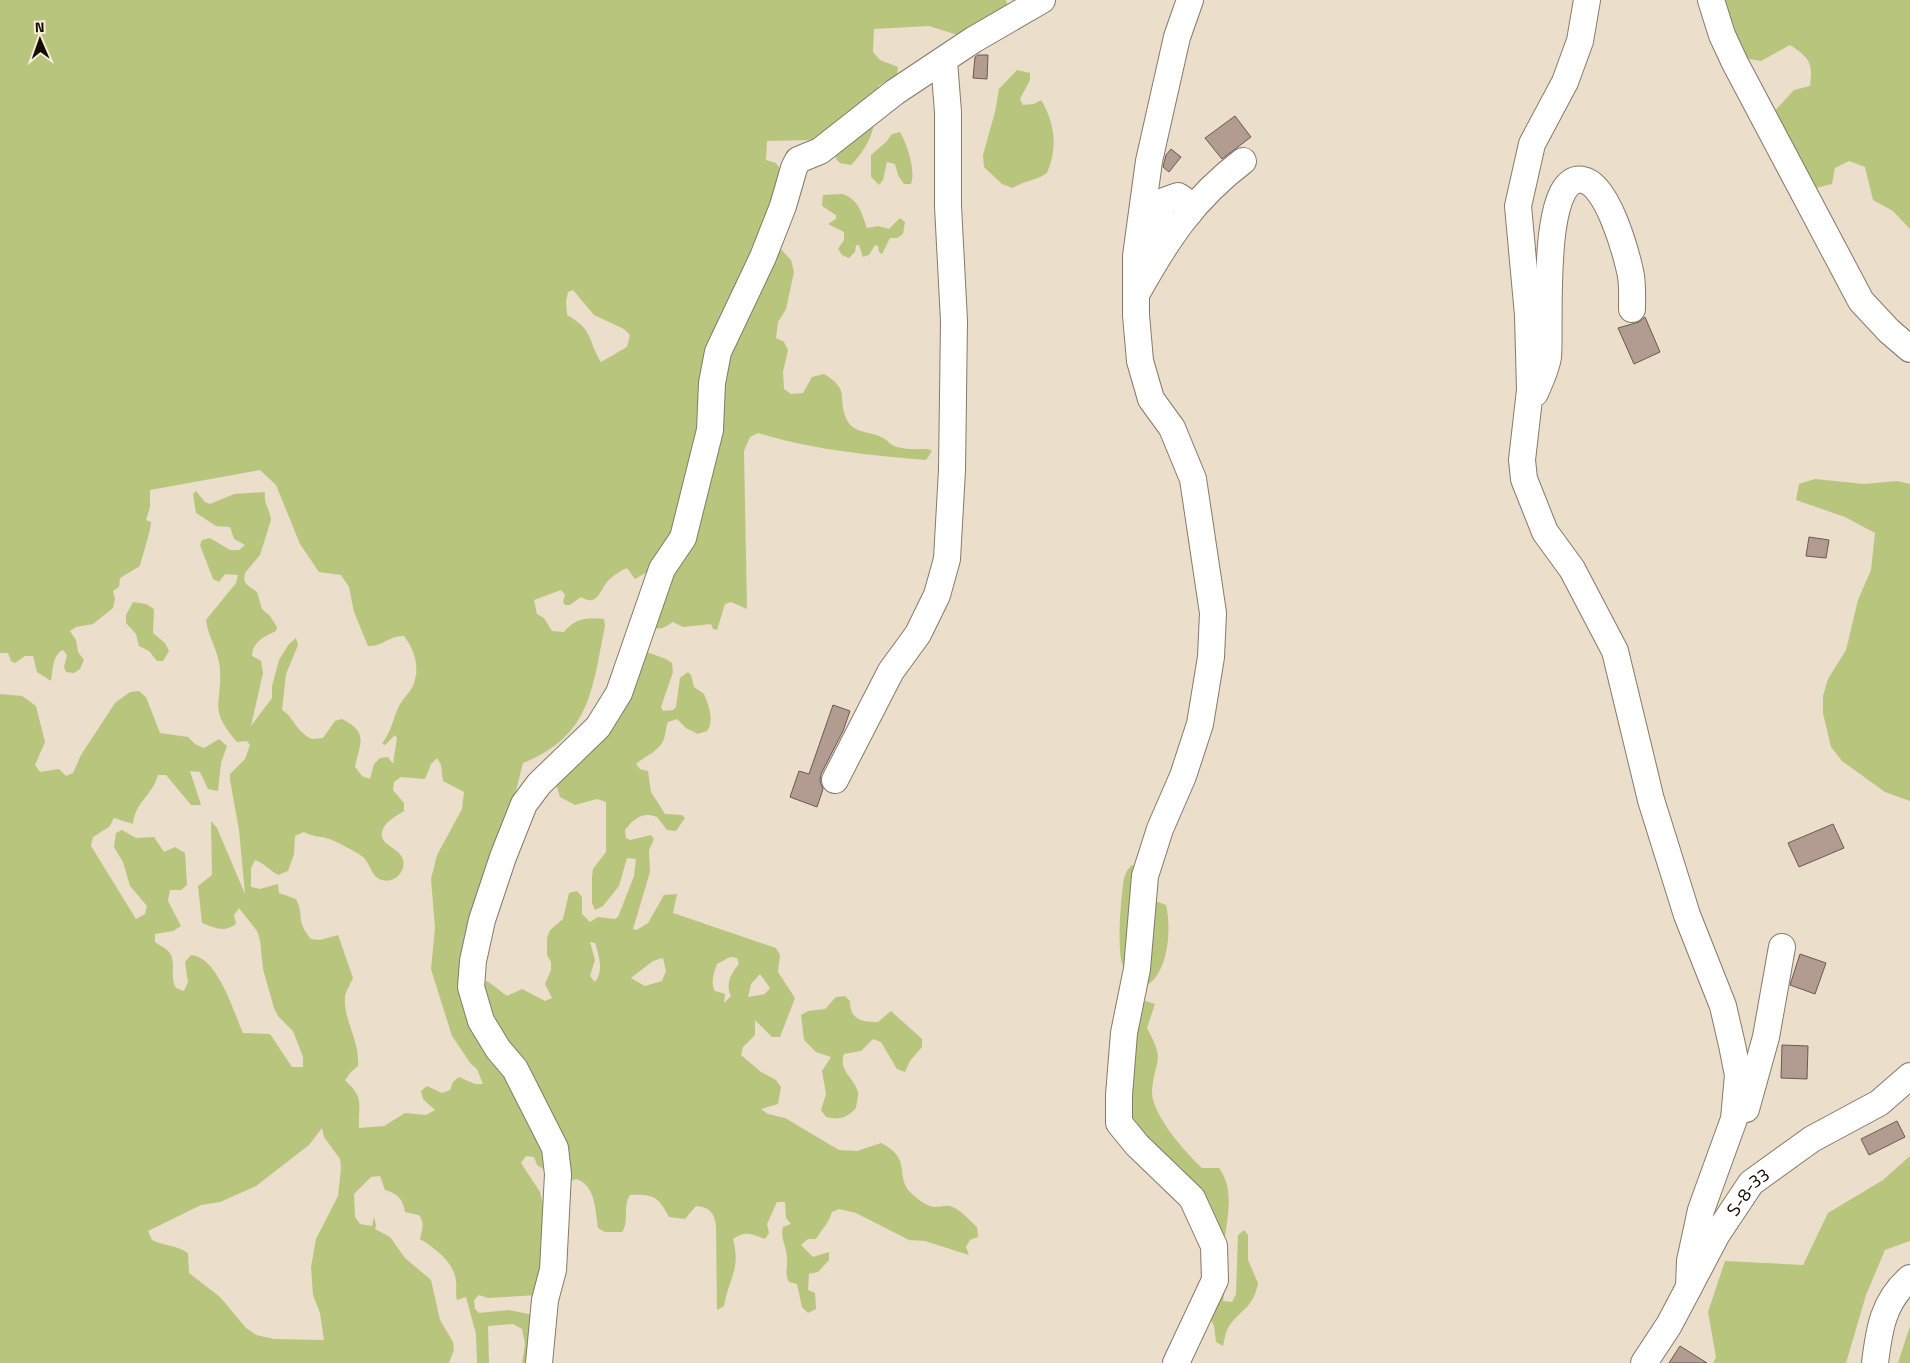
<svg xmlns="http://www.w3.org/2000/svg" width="1910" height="1363" font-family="'Titillium Web','Noto Sans Armenian',sans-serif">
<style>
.green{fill:#b7c57d;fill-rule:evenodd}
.building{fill:#b29c91;stroke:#6d594f}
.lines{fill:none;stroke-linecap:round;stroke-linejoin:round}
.minor-casing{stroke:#867a68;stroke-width:28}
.minor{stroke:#fff;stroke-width:26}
.labels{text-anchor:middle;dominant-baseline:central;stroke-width:4;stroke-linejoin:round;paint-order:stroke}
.street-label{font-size:18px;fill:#120e07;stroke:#f9ecd8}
</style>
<rect width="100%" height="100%" fill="#ebdecb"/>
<path class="green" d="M0,0h1006l2,8 -44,29 -35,-11 -55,3 -1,23 7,8 18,7 -1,8 -19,11 4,5 -53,43 -20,6 -42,1 -1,19 10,3 4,6 -6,73 17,18 3,12 -8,37 -8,13 -2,16 8,4 4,8 -5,22 1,17 7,5 12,-1 9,-16 12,-3c28,17 12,23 23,46 6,13 22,11 34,17 6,2 10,9 16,10 10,3 21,2 31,2l4,2 -6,9c-57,-5 -113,-10 -168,-27l-8,4 -6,14 3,158 -16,-7 -6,2 -8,26 -4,-1 -2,-5 -28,3 -10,-5 -10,6 -10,1 1,-61 -19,11 -8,-11c-7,3 -15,8 -20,14 -8,10 -10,25 -26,15l-11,8h-5l-2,-3 2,-7 -4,-5 -27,10 3,14 7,4 8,13 12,1c11,-14 23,-14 40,-13l1,7c-13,63 -14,110 -82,137l-58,227 84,173 -6,6 -6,-4 -3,-8 -8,-1 -5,7 19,29 5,20 -7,83 -50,3 -9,-3 -5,5 1,9 4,4 30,-3 24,5v48h-11l3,-19 -3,-15 -9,-5 -25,2 1,37h-12l-1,-29 -10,-37 -9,3c-2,-8 0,-12 -1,-19 -2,-19 -21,-33 -36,-42 2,-9 5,-16 -1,-24l-14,-3c-2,-13 -7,-18 -20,-22l-5,-14 -9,1 -17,17 1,23 5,7 12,2 2,-9 2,8 -1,4 15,8 15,21 26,22 9,40 13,22 1,8 -5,13h-449v-669l22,2 14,10 9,36 -10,23 5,7 19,-3 7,7 7,-3 8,-18 34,-52 15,-11 9,-1 7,6 14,36 28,4 7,7 9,4 15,-9 8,7 -6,17 -3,28 -10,-2 -8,-17 -10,-1 11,34h-10l-25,-30h-8c-6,21 -23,27 -25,49l-19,-6 -5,9 -16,10 -2,9 45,73 9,-5 2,-8 -17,-20 -7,-24 -9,-15 2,-14 6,-3 14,8 18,-1 10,15 11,-5 10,6 2,32 -6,5h-11l-2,11 13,25 -8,5 -18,3v8c4,3 11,6 14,10 8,9 0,25 7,36l8,3 4,-9 -3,-20 6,-7c27,2 42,56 52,78l27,1 22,33h11v-10l-10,-26 -15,-15 -4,-8 -11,-39 -3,-29 -3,-9 -18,-23 -5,7 2,9c-12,9 -21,4 -34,-1l-4,-37 14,-11 -1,-54 6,7 28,66 -6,-64 -9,-50v-6l15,-15 5,-14 -3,-4 -10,1c-29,-34 -15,-35 -17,-73 -1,-17 -12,-32 -14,-49l30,-37 2,-8 -13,-1 -6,8 -6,-3 -13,-34 2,-5 8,-2 20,12h9l6,-5 -11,-6 -4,-12 -14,-1 -20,-13 -3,-19 3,-3 9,11 5,2 24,-10 31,-2c-2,11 5,17 6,28l-11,35 -15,18 -1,6 2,5 11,8 5,17 8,7 7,11 -1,4c-11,5 -24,11 -24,25l9,5 2,12 -12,53 21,-28v-12l7,-26 10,-16 7,-6 2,7 -12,29 -4,36c12,7 13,21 30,29l11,-1 12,-17 7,-2c27,14 18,23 13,48l7,9 8,3 4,-15 6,-6 8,-1 5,7 4,-26 -2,-3 -10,10 -3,-1c11,-16 10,-23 17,-38 4,-8 13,-15 15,-23 6,-17 0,-34 -10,-47 -14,-1 -22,11 -36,10l-14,-34 -5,-25 -8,-12 -22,-3 -19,-28 -24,-59 -16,-15 -110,20v17l-4,13 5,2c1,5 -9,35 -11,44l-20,12 -1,9 -6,4 2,8 -2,9 -20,16 -17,3 -6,4 6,9 2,12 6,8 -4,9 -6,4 -8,-1 -2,-5 3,-12 -4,-5c-11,5 -10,21 -12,31l-14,-9 -4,-16h-8l-10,7 -4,-2 -3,-8h-8zM573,290l21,25 30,14 6,6 -3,12 -26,15c-14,-23 -7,-32 -34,-47l-1,-14 2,-9zM437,758l4,7 2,16 21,11 -2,17 -25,46 -6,24 4,49 -4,41 21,67 19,28 6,5 6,15h-8l-16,-7 -6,5 -3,8 -8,3 -15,-7 -6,5 2,8 12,11 -9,5 -21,-2 -21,13 -25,2c-1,-25 6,-29 -14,-48l6,-8 7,-6c2,-26 -15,-46 -13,-70 1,-5 6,-13 8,-18l-15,-43 -18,5 -9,-1c-16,-19 -6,-22 -15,-40l-17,-6 -1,-9 -18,5 -9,-2v-19l4,-8c9,3 14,10 23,15l10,-4 6,-17 1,-18 9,-4c8,5 16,4 25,7 5,1 31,15 34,18 8,7 8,20 19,23 13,4 26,-10 20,-23 -5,-9 -23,-13 -20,-25 2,-10 14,-16 22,-21v-8l-11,-13 1,-8 7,-5 24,2 6,-15zM322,1128l2,9 16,22 1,9 -3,28 -22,43 -5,28 2,28 7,18 4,27 -50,-1 -18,-4 -10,-7 -26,-31 -31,-24 -1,-20c-11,-8 -24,-7 -36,-13l-4,-9 53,-26 19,-3 36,-16 53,-41z
M1717,0h193v229l-17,-18 -20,-11 -8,-33 -16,-6 -14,7 -3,16 -16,4 -44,-74 22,-24 16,-4c3,-23 0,-28 -20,-41l-29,16 -17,-3z
M1017,70l13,3v7l-10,19 3,6 11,-1 7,-4c14,23 17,48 6,73 -11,8 -22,7 -34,15l-11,-4 -18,-17 -1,-12 12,-43 4,-23z
M875,115c-1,20 -10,36 -24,50l-11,-2 -4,-4 1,-18z
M900,132c7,12 16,38 11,52h-7l-6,-9 -3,-11 -8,-2 -4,18 -4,5 -8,-8v-22l15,-13 6,-8z
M843,194c16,6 19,20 24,34l11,-2 11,3 11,-11 5,4 -2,12 -6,4h-7l-8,16 -3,-2 -1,-6 -3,-1 -6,10 -6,2 -4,-12h-3l-1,7 -6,6 -7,-3 -4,-6 6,-9v-8l-16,-8 8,-5v-4l-14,-9 1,-11z
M1815,479l49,5 33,-3 13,3v317l-25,-9 -43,-31 -11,-14 -8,-34v-17l5,-17 18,-29 12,-50 13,-30 4,-37 -30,-16 -49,-17 3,-16z
M133,602l13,2 8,5 -1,24 12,10 4,8 -6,10h-6l-8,-10 -10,-5 -3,-12 -10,-11v-8z
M644,651l22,8 6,4 1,9 -12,35 2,4 10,-1 3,-3 4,-29 8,-6 3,3 3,12 10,7c4,10 11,27 3,37l-9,3 -12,-6 -9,-9 -9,3c-3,7 -2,13 -5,19 -5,11 -18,15 -27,23l4,5 8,2 3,21 14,22 17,1 3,3 -9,13 -9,-1 -10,-13c-14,-6 -24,2 -32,13l1,8 4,2 21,-5 3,4 -5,11 1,22 -17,57 4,1 11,-7 16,-28 13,-1 -4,19 103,35 4,7 -2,17 17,26 -15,39h-8l-17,-17v15l-12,12 -2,8 20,17 15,8 5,7 -3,17 -17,5 7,5 17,4 54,32 18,1 24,-8c32,16 13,33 30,50 5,5 17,14 23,14 5,0 11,-2 16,-1 10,3 19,14 27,21l1,10 -8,3 -4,7 3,8 -44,-14 -16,-1 -53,-27 -17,-4 -7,3c-4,12 -10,17 -16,27h-8l-7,6 12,12 16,-5v8l-11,12 -9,2 -1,16 7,3 1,16 -8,4 -6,-6 -5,-23 -8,-2c-5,-9 -1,-13 -2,-23 0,-12 -7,-20 -4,-32l8,-3 -5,-6 -1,-16h-8l-10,22 2,9 -4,6c-13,-5 -20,-9 -32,0 8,30 -4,39 -9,67l-7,4 -1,-84c-1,-13 -7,-19 -20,-20l-11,13 -16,-2c-11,-21 -16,-23 -39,-22 -8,12 0,25 -8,37h-17l-7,-4c-3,-18 -2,-43 -22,-49l-8,3 -63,-128 -25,-68 7,-5 20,15 15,-7 23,12 7,-3 -7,-14 6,-14v-8l-4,-7v-17l3,-8 13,-11 6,-26 8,-2 5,6v17l8,8 8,-5 17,2 3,-2 16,-41 2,-17 -9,-1 -8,28 -16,20 -8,4 -3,-7v-26l1,-8 13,-17v-50l-9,-3 -22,6 -15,-8 -4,-13zM590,942l5,1c4,12 9,28 0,39l-5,-6 5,-16zM730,957l7,1 2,6c-8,9 -14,21 -8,32l-7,7 1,-9 -10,-3c-5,-9 -1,-18 2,-27zM663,958l3,13 -4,10 -17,5 -14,-8 22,-17zM760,974l10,14 -5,6 -17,3 3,-13z
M1132,865l6,3 12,31 16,6c5,20 3,56 -11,73 -3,4 -8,7 -12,10l-7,-2c-5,-7 -11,-15 -14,-23 -5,-17 -1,-67 2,-85 2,-6 4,-9 8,-13z
M845,996l5,5c0,19 12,21 28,21l13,-11 31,28v8l-12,14 -5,11 -8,-3 -16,-27 -8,-3 -12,12 -17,3c-6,17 10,23 14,38 1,4 -2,12 -2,16 -9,10 -17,12 -30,9l-5,-7 5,-16 -4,-23 9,-14 -15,-5 -12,-12 -3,-25 7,-4 17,-2 11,-12z
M1146,1001l9,3 -8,24c19,35 8,29 5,63 -1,23 34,62 50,77h17c15,20 9,46 6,69l-8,-1 -88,-106 9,-124z
M1910,1156v85l-25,9 -19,45 -20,68h-133l3,-6 -8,-45 17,-51 78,4 25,-52 55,-33z
M1244,1230l4,5v25l10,23c-5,28 -21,27 -31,47 -2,5 -3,11 -4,16l-7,-4 -2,-16 -4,-8 13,-56 5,7 -5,32 9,1 4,-8 2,-59z
M1910,1326v37h-12z"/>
<path class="building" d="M978,55h10l-1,24 -14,-1 2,-21z
M1235,116l16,21 -29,22 -17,-21z
M1171,149l10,8 -12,15 -6,-5 3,-12z
M1645,317l15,35 -26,12 -16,-36 21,-6z
M1809,537l20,3 -3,18 -20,-2z
M833,705l17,6 -7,20 -22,43 -1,7 3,8 -6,18 -27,-10 9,-26 10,3z
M1833,824l11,24 -45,19 -11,-24z
M1800,954l26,9 -11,31 -25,-9z
M1782,1045l26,1 -1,33 -26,-1z
M1897,1121l8,16 -36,18 -8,-16z
M1680,1346l27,17h-38z"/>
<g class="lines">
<g class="minor-casing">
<g id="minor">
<path d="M1587,0l-7,41 -15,41 -33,62 -14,62 10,109 2,75 -8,70 2,19 21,53 27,37 43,82 36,149 36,115 36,91 9,39 6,30 -4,44 -33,91 -11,51 -1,26"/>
<path d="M1711,0l11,35 13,28 126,238 28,30 21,18"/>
<path d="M1159,241l-1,-28 6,-12 14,-5 6,4 5,13"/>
<path d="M1137,293c30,-54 56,-94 106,-132"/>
<path d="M1535,393c5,-11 11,-24 13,-36 3,-26 -9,-186 35,-177 24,4 42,69 47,91 3,11 2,26 2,38"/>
<path d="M835,780l56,-109 27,-37 19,-39 10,-36 5,-89 2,-149 -6,-115v-94l-4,-51"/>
<path d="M1746,1109l20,-72 16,-90"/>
<path d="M539,1363l6,-63 8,-30 5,-96 -3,-26 -40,-79 -17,-20 -17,-28 -10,-34 2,-26 9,-41 21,-63 21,-53 15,-20 59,-57 21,-34 43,-124 21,-31 27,-108 2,-47 6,-31 45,-95 20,-51 11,-38 4,-8 22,-9 75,-59 78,-52 69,-40"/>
<path d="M1176,1363l39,-83 -1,-34 -22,-48 -55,-53 -18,-22v-28l5,-62 13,-64 8,-93 15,-47 23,-53 17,-52 11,-67 2,-44 -20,-134 -21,-51 -21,-29 -11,-38 -4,-46v-59l13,-95 28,-124 13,-37"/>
<path id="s1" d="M1644,1363l25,-38 48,-91 34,-51 61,-44 67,-36 31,-27"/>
<path d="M1875,1363c4,-33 8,-62 35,-85"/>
</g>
</g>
<use href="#minor" class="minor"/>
</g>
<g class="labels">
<g class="street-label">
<text stroke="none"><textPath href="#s1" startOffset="201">Տ-8-33</textPath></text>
</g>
</g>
<g transform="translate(40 40) rotate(358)" stroke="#f9ecd8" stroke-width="4" paint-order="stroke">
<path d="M0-4L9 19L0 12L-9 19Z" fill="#120e07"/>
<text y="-8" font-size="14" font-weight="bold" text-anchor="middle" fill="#120e07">N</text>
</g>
</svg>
